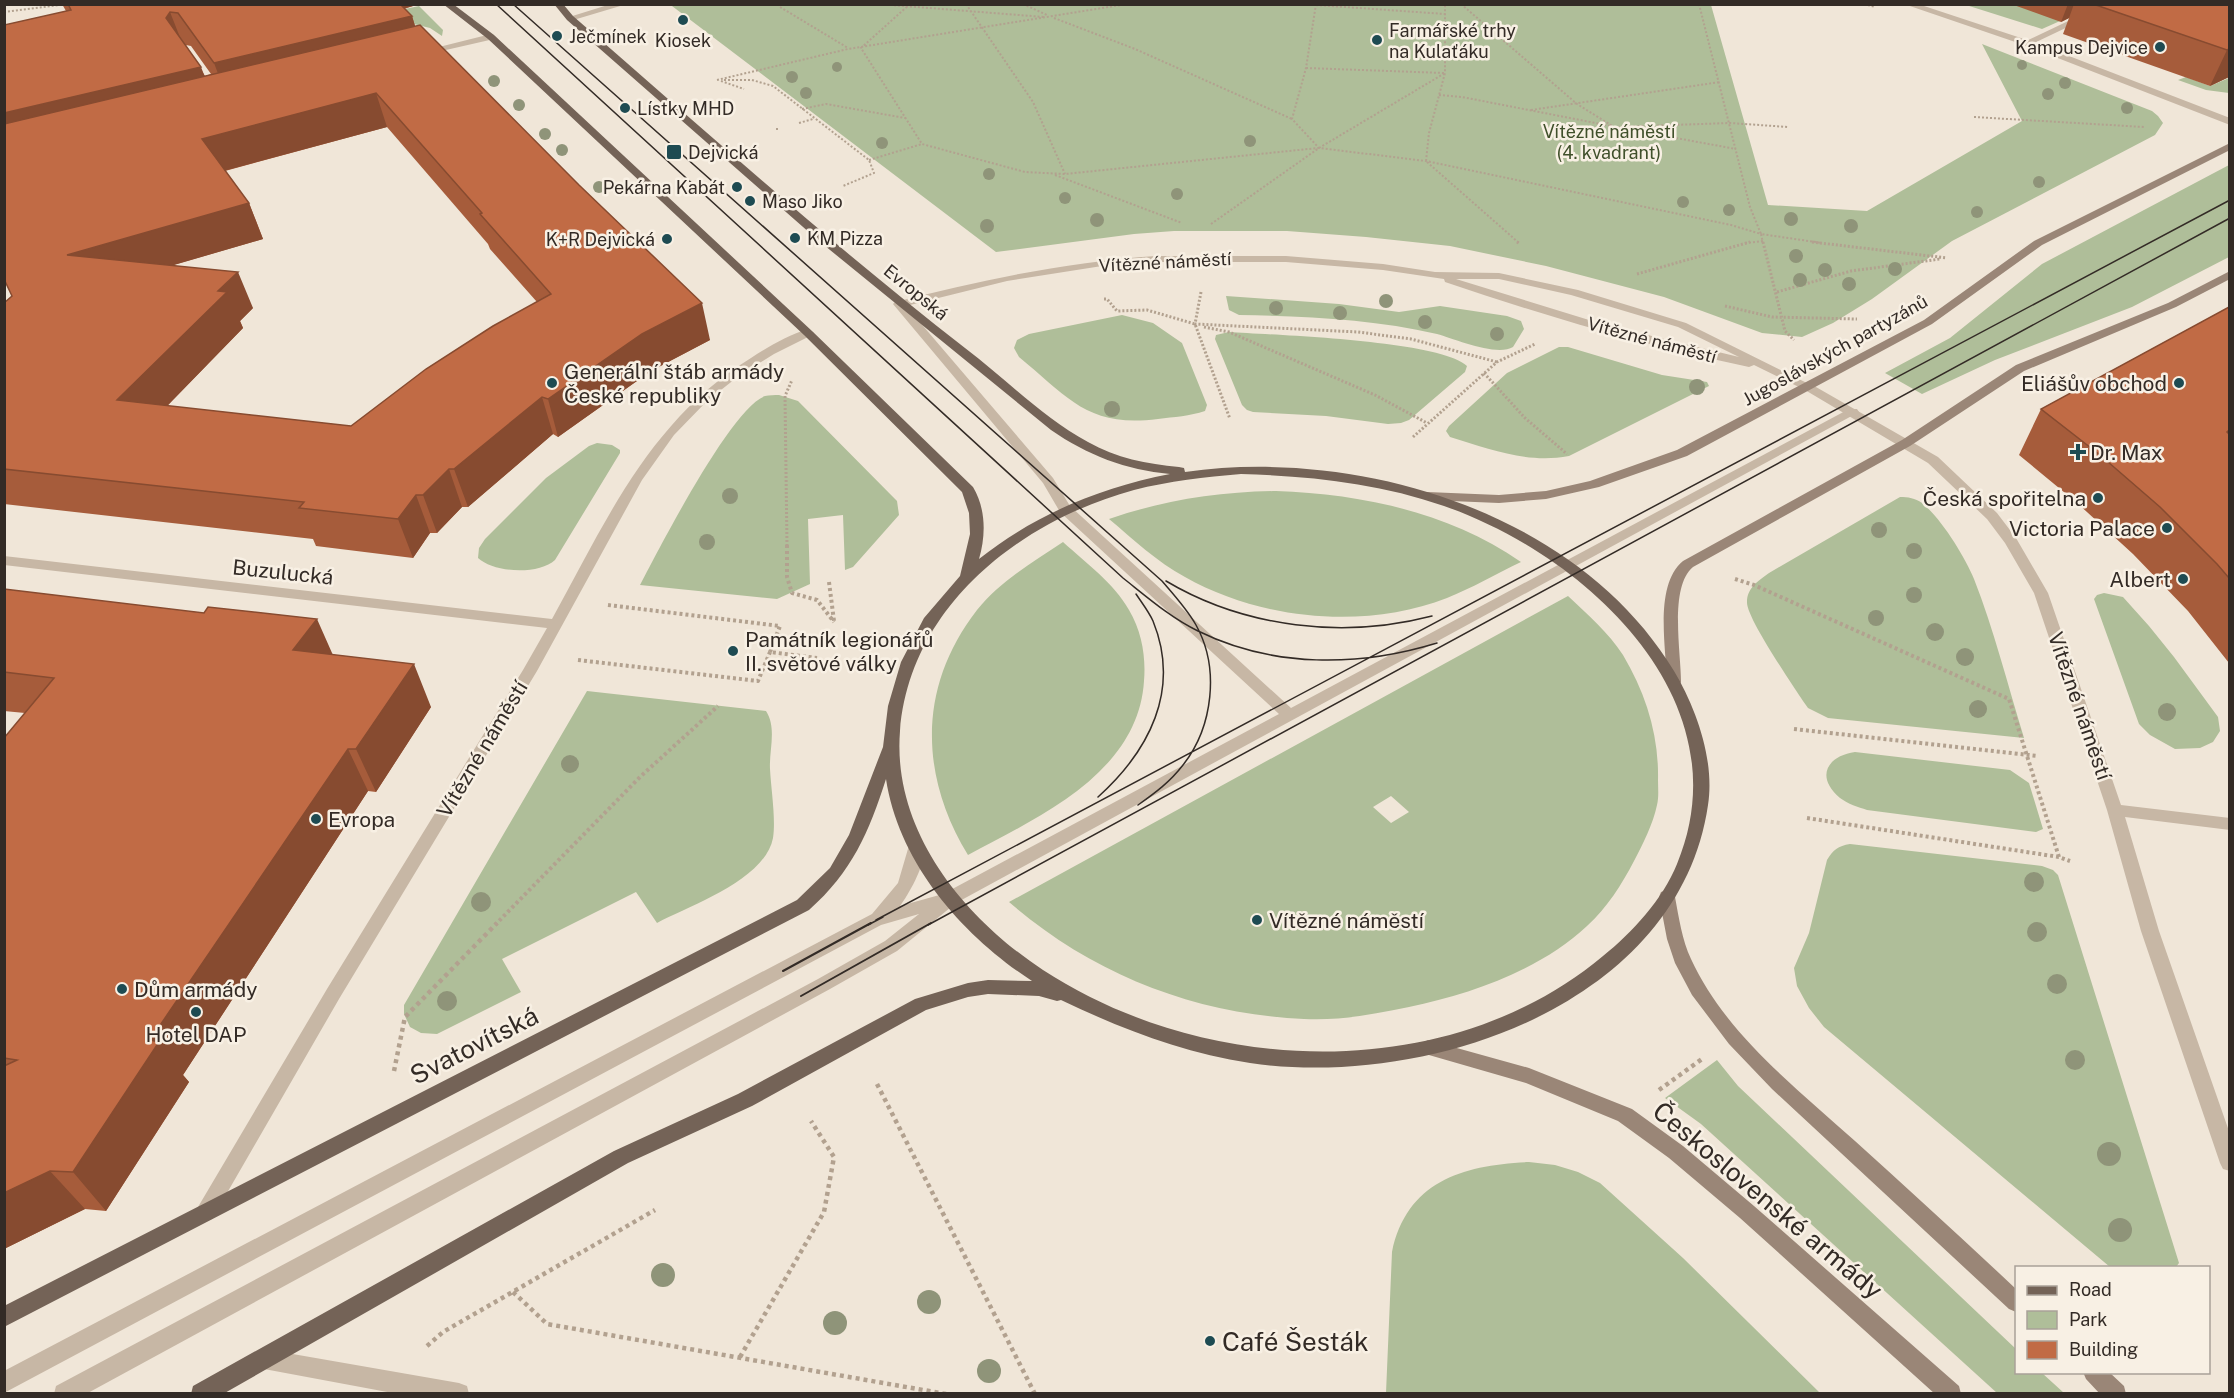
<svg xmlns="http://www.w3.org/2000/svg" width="2234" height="1398" font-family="'Public Sans',sans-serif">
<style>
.green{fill:#afbe99;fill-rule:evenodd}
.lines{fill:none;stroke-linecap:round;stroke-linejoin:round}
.path-far3{stroke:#b2a18f;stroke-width:2;stroke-dasharray:2 2;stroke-linecap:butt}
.path-far2{stroke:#b2a18f;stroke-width:3;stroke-dasharray:2 2;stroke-linecap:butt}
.path-far1{stroke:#b2a18f;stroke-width:4;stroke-dasharray:3 3;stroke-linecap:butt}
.path{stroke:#b2a18f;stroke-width:4.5;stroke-dasharray:4 4;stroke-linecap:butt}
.lane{fill:#c7b7a5;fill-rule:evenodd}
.street{fill:#c7b7a5;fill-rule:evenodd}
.secondary{fill:#9a8677;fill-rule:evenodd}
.primary{fill:#746357;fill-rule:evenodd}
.tram-far1{stroke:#332b26;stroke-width:1.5}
.tram{stroke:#332b26;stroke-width:2}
.tree{fill:#8f9479}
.wall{fill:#a65c3b;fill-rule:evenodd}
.shaded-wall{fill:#874b30}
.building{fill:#c16b45;stroke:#874b30;stroke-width:1.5;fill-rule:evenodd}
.poi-dot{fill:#1e4b52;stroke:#f8f0e4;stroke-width:2}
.labels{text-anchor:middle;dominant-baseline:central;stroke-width:5;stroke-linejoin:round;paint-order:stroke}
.far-poi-label{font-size:18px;fill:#332b26;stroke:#f8f0e4;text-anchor:start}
.far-park-label{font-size:18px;fill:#40502b;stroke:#f8f0e4}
.far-street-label{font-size:18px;fill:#332b26;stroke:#f8f0e4}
.poi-label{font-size:21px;fill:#332b26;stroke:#f8f0e4;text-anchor:start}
.street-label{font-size:21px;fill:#332b26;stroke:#f8f0e4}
.near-street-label{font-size:26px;fill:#332b26;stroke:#f8f0e4}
.near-poi-label{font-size:26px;fill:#332b26;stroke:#f8f0e4;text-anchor:start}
</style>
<rect width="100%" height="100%" fill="#f0e6d8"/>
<path class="green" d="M678,5h1033l57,200 99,6 155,-90 -40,-77 170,67 6,5 5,7 -8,12 -203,106 -80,58 -39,24 -31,14 -40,-4 -98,-36 -118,-31 -96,-20 -84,-9 -79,-6h-113l-40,3 -138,18 -324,-246z
M1966,5h130l-54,24z
M419,6l24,24 -1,6 -12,-8 -53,-13z
M2186,77l24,9 19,-8v15l-23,-3 -28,-10z
M2229,165v92l-97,50 -137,53 -73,34 -37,-21 65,-35 92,-74z
M1226,296l113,8 60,8 41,-6 67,10 14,5 3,8 -11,18c-16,10 -58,-8 -76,-13 -64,-15 -132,-18 -198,-19l-10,-5z
M1122,315l31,8 29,20 25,62 -2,6c-15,5 -31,6 -47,8 -70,9 -89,-21 -139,-62l-5,-9 3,-8 12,-6z
M1229,332c43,3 210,8 238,34l-2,6 -56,48 -8,3 -13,1 -62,-8 -73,-4 -6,-2 -5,-5 -27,-66 1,-4z
M1559,347h9l94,28 45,7 2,4 -140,70c-42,8 -79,-7 -119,-19l-4,-6 3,-5 58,-53z
M779,395l19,6 99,100 2,14 -46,52 -8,3 -2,-55 -35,4 2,65 -33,15 -137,-14c19,-36 91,-177 125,-189 4,-1 10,-1 14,-1z
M597,443l15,2 8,5v3l-65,107c-16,15 -61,13 -77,-2l1,-10 6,-9 61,-61 43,-32z
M1276,491c85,3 173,21 245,71 -25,12 -49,26 -74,36 -82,32 -186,22 -262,-21 -28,-15 -52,-38 -76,-58 55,-19 109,-27 167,-28z
M1900,497c8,0 15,1 22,6 19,15 43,54 52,76 20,51 34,107 50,159l-196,-20 -20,-10 -5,-7c-11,-17 -57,-84 -56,-99 0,-14 11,-21 22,-29z
M1063,542c23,21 51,41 66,68 13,22 17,47 15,71 -6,93 -106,136 -176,174 -49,-80 -50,-169 9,-245 23,-29 56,-48 86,-68z
M2104,593l19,4 26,29 25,31 44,60 2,14 -7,11 -13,6 -25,1 -25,-14 -11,-11 -45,-125 3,-4z
M1568,596c19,18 41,37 55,59 23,39 36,80 35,125 0,8 1,17 -1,25 -4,19 -14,39 -23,56 -12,23 -27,47 -47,65 -47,44 -116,68 -178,81 -34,7 -70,14 -105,12 -110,-5 -212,-45 -295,-117zM1391,796l18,16 -18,11 -18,-16z
M587,691l179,20c11,17 3,39 4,58 1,20 6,50 3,69 -8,42 -82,67 -116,85l-21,-31 -134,67 19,33 -84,42 -16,-1 -11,-6 -6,-13v-9z
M1855,752l155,18 19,13 14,46 -7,3 -169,-22c-9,-3 -19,-6 -27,-12 -25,-21 -13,-42 15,-46z
M1850,844l192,22 11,4 5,5 121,388 -3,4h-66l-286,-240 -15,-19 -12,-22 -3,-18 15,-35 18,-73c6,-10 11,-14 23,-16z
M1717,1060l21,26 278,263v23l26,1 22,20h-67l-296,-269 -36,-26z
M1529,1162l26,3 23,7 22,11 83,75 137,135h-434l6,-141c15,-71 71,-87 137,-90z"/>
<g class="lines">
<path class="path-far3" d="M754,4l137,1 153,12
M910,4l-49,44 61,96 103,28 40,2 253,-26
M966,4l67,98 32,72
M1023,4l24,11
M1316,4l-10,64 -14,51 27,29 107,13 305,64 30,9 2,9
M1461,4l116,100 37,23 116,-4 58,4
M1699,4l51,203 11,27 61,9
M1864,4l11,3
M1316,5l129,9
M780,7l68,41
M4,12l63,-8
M1054,18l81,31 157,70
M1306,68l138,5
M717,80l131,-31 279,-45
M724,80h28l21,6 96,74 5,13 -31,13
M721,81l23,8
M1439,95l23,2 149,29
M802,109l24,-5 79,14
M1531,110l189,-28
M1974,117l170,10
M799,123l14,-4
M1621,128l115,21
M776,129h3
M869,160l53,-16
M1426,161l3,-28 16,-60v-69
M1427,162l92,81
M1055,175l127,48
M1211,224l108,-76 126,-75
M1745,243l19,-2"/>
<path class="path-far2" d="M1517,242l3,2
M1763,242l22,89 9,9
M1812,242l135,16
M1637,274l113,-32
M1201,292l-6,32 163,8 53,7 86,23
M1777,292l74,-21 89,-12
M1104,299h3l10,12 30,-1 48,14 35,95
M1725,306l47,11 85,2
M1204,327l25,5 146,63 52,28
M1484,373l41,45 42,36
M1413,437l84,-75 38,-18
M787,546l-2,-150 7,-16"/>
<path class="path-far1" d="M787,545v32l5,16 25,7 17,22
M1735,579l19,6 255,114 50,158
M829,582l5,39
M608,605l172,21 -10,26 47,6
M578,660l180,21 12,-29
M1794,729l244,27
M1807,818l252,39 11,4
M495,925l145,-148 78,-71"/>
<path class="path" d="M394,1071l11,-54 92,-94
M877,1084l158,310
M1659,1090l43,-31
M513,1292l34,32 399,70
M427,1346l16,-14 212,-122
M740,1357l84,-145 10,-55 -23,-36"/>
<path class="lane" d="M2104,4h12l-86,41 -8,-2z
M1156,256h130l97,8 52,8 64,1 79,17 108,33 129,64 -2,3h-8l-51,-25 -5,2c-103,-21 -204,-51 -304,-85l-1,-3 -61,-9 -97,-8h-130l-54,4 -95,15 -101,25 147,172 17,28 221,202 558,-299h8l2,3 -903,491 -59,48 -67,38 -744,405h-32l2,-8 762,-407 67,-38 34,-27 -38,11 -877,468v-22l868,-457 26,-31 12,-41 6,-2 6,2c8,16 -12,50 -22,64l43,-12 336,-180 -219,-202 -17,-29 -150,-179 2,-2c86,-22 172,-40 261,-46zM1456,279h43l72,16 107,32 61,30 -137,-33z"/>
<path class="street" d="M611,4h16l-57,17 -4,-3z
M1904,4h14l112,37 200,77v7l-206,-80z
M491,34l3,1v4l-70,16 -5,-3z
M808,329l6,4 -2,2 -38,19 -34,21 -33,26 -33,34 -32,45 -105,191 -198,328 -127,220 -7,3 -7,-3 -3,-6 3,-6 129,-218 196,-319 24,-42 -543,-63v-9l548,63c55,-100 98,-199 199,-261 17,-11 37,-23 57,-29z
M1809,383l129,74 59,56 19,25 32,55 73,212 109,13v12l-105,-13 34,114 71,203v37l-7,-2 -3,-6 -79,-232 -34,-121 -73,-217 -29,-50 -18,-24 -59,-56 -123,-73v-6z
M264,1349l195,34 8,3 2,8h-71l-134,-25 -7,-3 -3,-7 3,-7z"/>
<path class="secondary" d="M2230,143v7l-188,95 -110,79 -245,132 -88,31 -53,12 -47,4 -72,-3 -7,-4 7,-4 72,3 47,-4 44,-10 87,-31 247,-130 110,-79z
M2230,271v8l-54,28 -152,64 -114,75 -217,121c-24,20 -12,85 -12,115l-2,4h-10l-2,-4c-1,-35 -13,-97 16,-121l219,-121 114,-75 152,-62z
M1667,890l6,2 2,5c4,21 7,43 16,62 34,74 104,128 164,182 54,49 108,98 161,148v23l-7,-3 -237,-220 -43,-45 -37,-49 -17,-32 -8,-24 -8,-42 2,-5z
M1428,1040l101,28 103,41 51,37 71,60 205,180 2,8h-26l-195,-176 -71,-60 -51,-37 -92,-38 -104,-30 -3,-5 3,-5z
M2083,1372h26l15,14 2,8h-26l-14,-15z"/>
<path class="primary" d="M443,4h10l41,31 318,296 161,156c13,22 13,48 6,72 57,-45 120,-71 191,-85 -44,-4 -83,-19 -119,-44l-232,-189 -252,-221 -13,-16h9l10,12c129,112 257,227 392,332 41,31 78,70 123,94 28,16 59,22 91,25l5,1 1,4c175,-25 394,41 489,199 22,37 41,89 34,134 -29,200 -281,284 -458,258 -67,-10 -128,-34 -189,-63l-4,1 -18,-5 -51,-2 -20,3 -42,13 -174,96 -124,57 -405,231h-32l2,-8 421,-235 124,-57 177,-95 53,-16 20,-3 44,1c-69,-45 -133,-117 -146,-202 -17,53 -34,93 -77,131l-805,417v-21l793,-406 33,-32 19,-33 34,-88 5,-41 13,-44 23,-44 36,-42 10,-42 -1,-21 -7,-21 -158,-157 -316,-296zM1241,474c69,2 137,9 203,32 141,49 301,194 233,358 -14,35 -45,69 -74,92 -154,129 -396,121 -560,14 -79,-52 -151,-139 -143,-239 10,-125 120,-210 234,-241 35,-9 71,-13 107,-16z"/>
<path class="tram-far1" d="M496,4l627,574c24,19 48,40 75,53 75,37 161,36 239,12
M513,4l649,577c12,14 25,28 34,44 24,43 17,102 -13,140 -13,17 -28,28 -45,40
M1166,581c79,47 178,58 266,35
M1098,797c51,-46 83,-107 55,-176 -4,-9 -11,-18 -17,-27
M876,920l1354,-720
M868,925l15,-8
M928,925l1302,-707"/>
<path class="tram" d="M783,971l88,-48
M801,996l130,-73"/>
</g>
<g class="tree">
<circle cx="2022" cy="65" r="5"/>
<circle cx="837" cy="67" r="5"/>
<circle cx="792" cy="77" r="6"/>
<circle cx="494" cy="81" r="6"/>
<circle cx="2065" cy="83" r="6"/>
<circle cx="806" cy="93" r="6"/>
<circle cx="2048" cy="94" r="6"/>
<circle cx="519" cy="105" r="6"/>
<circle cx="2127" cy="108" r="6"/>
<circle cx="545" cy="134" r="6"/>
<circle cx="1250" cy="141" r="6"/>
<circle cx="882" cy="143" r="6"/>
<circle cx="562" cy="150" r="6"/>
<circle cx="989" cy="174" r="6"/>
<circle cx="2039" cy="182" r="6"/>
<circle cx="599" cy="187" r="6"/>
<circle cx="1177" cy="194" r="6"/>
<circle cx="1065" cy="198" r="6"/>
<circle cx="1683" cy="202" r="6"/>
<circle cx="1729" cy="210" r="6"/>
<circle cx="1977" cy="212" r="6"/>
<circle cx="1791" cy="219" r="7"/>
<circle cx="1097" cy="220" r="7"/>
<circle cx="987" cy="226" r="7"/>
<circle cx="1851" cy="226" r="7"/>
<circle cx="1796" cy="256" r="7"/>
<circle cx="1895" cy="269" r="7"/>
<circle cx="1825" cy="270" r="7"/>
<circle cx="1800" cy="280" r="7"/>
<circle cx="1849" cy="284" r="7"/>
<circle cx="1386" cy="301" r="7"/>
<circle cx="1276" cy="308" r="7"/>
<circle cx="1340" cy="313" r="7"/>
<circle cx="1425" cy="322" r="7"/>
<circle cx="1497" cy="334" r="7"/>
<circle cx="1697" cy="387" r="8"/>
<circle cx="1112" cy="409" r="8"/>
<circle cx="730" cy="496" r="8"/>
<circle cx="1879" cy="530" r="8"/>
<circle cx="707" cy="542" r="8"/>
<circle cx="1914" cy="551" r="8"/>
<circle cx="1914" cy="595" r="8"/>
<circle cx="1876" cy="618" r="8"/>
<circle cx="1935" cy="632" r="9"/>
<circle cx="1965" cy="657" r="9"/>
<circle cx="1978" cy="709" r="9"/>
<circle cx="2167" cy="712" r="9"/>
<circle cx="570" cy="764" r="9"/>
<circle cx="2034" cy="882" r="10"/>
<circle cx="481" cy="902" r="10"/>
<circle cx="2037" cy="932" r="10"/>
<circle cx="2057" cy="984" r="10"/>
<circle cx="447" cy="1001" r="10"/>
<circle cx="2075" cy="1060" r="10"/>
<circle cx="2109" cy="1154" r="12"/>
<circle cx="2120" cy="1230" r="12"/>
<circle cx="663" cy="1275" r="12"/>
<circle cx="929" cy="1302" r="12"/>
<circle cx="835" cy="1323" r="12"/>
<circle cx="989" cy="1371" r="12"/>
</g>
<path class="wall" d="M62,4h351v2l-9,3 8,7 3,10 295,314 -59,31 -93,66 -5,-3 -85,73h-6l-25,26h-7l-17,25 -97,-12 -3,-7 -309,-35v-201l8,-7 54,-285zM186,45l5,1 20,28 -6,2zM387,127l101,117 2,5 47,53 -186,124 -184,-20 76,-78 -3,-7 13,-13 -80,-43 90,-26 -14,-36 -24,-32z
M2011,4h218v73l-19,9 -147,-52 6,-16 -8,4z
M2229,307v356l-41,-52 -55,-57 -57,-52 -57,-47 22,-46z
M4,589l329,65 98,53 -55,85 -8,-1 -185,284 6,7 -83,129 -21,-2 -81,40v-511l21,-25 -21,-2z"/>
<path class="shaded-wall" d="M384,4h29v2l-26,7z
M2068,4h6l-5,14 -8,4z
M170,12l13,33 -17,-27z
M412,16l10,33 -195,48 -13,-34z
M2229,49v28l-19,9 17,-36z
M201,67l13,33 -210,52v-39z
M376,93l11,34 -171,46 -14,-34z
M249,203l14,36 -178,52 -18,-36z
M238,272l15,36 -13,13 3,7 -107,110 -19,-38 101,-109z
M702,303l8,37 -59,31 -93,66 -10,-38 94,-65z
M542,397l11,37 -85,73 -14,-38z
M449,469l13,38 -25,26 -14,-38z
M416,495l14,38 -17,25 -15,-39z
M317,619l19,43 -43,-12z
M414,664l17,43 -55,85 -20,-43z
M348,749l20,42 -185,284 6,7 -83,129 -33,-39 77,-132z
M50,1171l35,38 -81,40v-56z"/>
<path class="building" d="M68,4h332l12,12 -198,47 -36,-50 -8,-1 -4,6 35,49 -197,46v-88l67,-15z
M2093,4h136v45l-2,1z
M420,25l159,160 123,118 -60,31 -94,65 -6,-2 -88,72h-5l-26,26h-7l-18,24 -99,-11 5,-6 -300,-33v-166l8,-7 -8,-17v-155zM376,93l106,120 -2,1 71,80 -58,32 -67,43 -75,57 -234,-26 110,-108 -9,-1 20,-19 -171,-17 182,-52 -47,-64z
M2229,307v123l-2,2 2,2v144l-12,-14 -57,-57 -60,-52 -59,-46z
M4,589l200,24 4,-6 109,12 -24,31 121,14 -58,85h-8l-198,291 9,2 -86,130 -23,-1 -46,22v-127l13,-6 -13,-2v-320l50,-60 -50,-6z"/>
<g class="poi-dot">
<circle cx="683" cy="20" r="6"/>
<circle cx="557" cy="36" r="6"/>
<circle cx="1377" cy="40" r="6"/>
<circle cx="2160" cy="47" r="6"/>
<circle cx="625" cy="108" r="6"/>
<rect x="666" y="144" width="16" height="16" rx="3"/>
<circle cx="737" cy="187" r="6"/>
<circle cx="750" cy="201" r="6"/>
<circle cx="795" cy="238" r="6"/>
<circle cx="667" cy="239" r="6"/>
<circle cx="552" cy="383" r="6"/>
<circle cx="2179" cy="383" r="6"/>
<path d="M2075 443h6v6h6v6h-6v6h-6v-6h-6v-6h6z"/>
<circle cx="2098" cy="498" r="6"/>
<circle cx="2167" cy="528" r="6"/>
<circle cx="2183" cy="579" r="6"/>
<circle cx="733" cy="651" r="6"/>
<circle cx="316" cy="819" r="6"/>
<circle cx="1257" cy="920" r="6"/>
<circle cx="122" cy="989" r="6"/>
<circle cx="196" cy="1012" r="6"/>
<circle cx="1210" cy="1341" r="6"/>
</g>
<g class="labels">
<g class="far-poi-label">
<text x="1389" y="30">Farmářské trhy<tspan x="1389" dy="21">na Kulaťáku</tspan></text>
<text x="569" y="36">Ječmínek</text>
<text x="683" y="40" text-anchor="middle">Kiosek</text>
<text x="2148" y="47" text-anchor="end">Kampus Dejvice</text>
<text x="637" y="108">Lístky MHD</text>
<text x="688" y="152">Dejvická</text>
<text x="725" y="187" text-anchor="end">Pekárna Kabát</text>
<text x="762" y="201">Maso Jiko</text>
<text x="807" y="238">KM Pizza</text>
<text x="655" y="239" text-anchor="end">K+R Dejvická</text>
</g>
<g class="far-park-label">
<text x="1609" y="131">Vítězné náměstí<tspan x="1609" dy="21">(4. kvadrant)</tspan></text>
</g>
<g class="far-street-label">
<text transform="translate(1165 262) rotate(-3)">Vítězné náměstí</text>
<text transform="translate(916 292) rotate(39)">Evropská</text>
<text transform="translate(1652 340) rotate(15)">Vítězné náměstí</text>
<text transform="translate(1835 350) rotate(-29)">Jugoslávských partyzánů</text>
</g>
<g class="poi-label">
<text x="564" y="371">Generální štáb armády<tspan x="564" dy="24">České republiky</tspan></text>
<text x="2167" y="383" text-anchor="end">Eliášův obchod</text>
<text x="2090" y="452">Dr. Max</text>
<text x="2086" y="498" text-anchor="end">Česká spořitelna</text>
<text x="2155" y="528" text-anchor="end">Victoria Palace</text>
<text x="2171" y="579" text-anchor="end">Albert</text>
<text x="745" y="639">Památník legionářů<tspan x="745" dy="24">II. světové války</tspan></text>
<text x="328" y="819">Evropa</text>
<text x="1269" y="920">Vítězné náměstí</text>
<text x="134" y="989">Dům armády</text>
<text x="196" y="1034" text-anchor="middle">Hotel DAP</text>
</g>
<g class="street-label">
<text transform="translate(283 572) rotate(6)">Buzulucká</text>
<text transform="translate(2080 706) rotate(71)">Vítězné náměstí</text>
<text transform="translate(482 749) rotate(-59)">Vítězné náměstí</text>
</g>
<g class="near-street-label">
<text transform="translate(474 1045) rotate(-27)">Svatovítská</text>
<text transform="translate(1768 1200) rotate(40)">Československé armády</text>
</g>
<g class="near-poi-label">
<text x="1222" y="1341">Café Šesták</text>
</g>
</g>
<rect width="2234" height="1398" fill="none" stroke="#332b26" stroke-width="12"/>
<rect x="2015" y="1266" width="195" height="108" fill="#f8f0e4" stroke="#a9a198" stroke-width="1.5"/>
<rect x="2027" y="1286" width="30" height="9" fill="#746357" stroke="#a9a198" stroke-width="1.5"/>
<text x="2069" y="1296" font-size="18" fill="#332b26">Road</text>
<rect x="2027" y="1311" width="30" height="18" fill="#afbe99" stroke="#a9a198" stroke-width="1.5"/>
<text x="2069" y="1326" font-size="18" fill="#332b26">Park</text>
<rect x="2027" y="1341" width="30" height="18" fill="#c16b45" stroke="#a9a198" stroke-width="1.5"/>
<text x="2069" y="1356" font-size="18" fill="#332b26">Building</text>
</svg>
